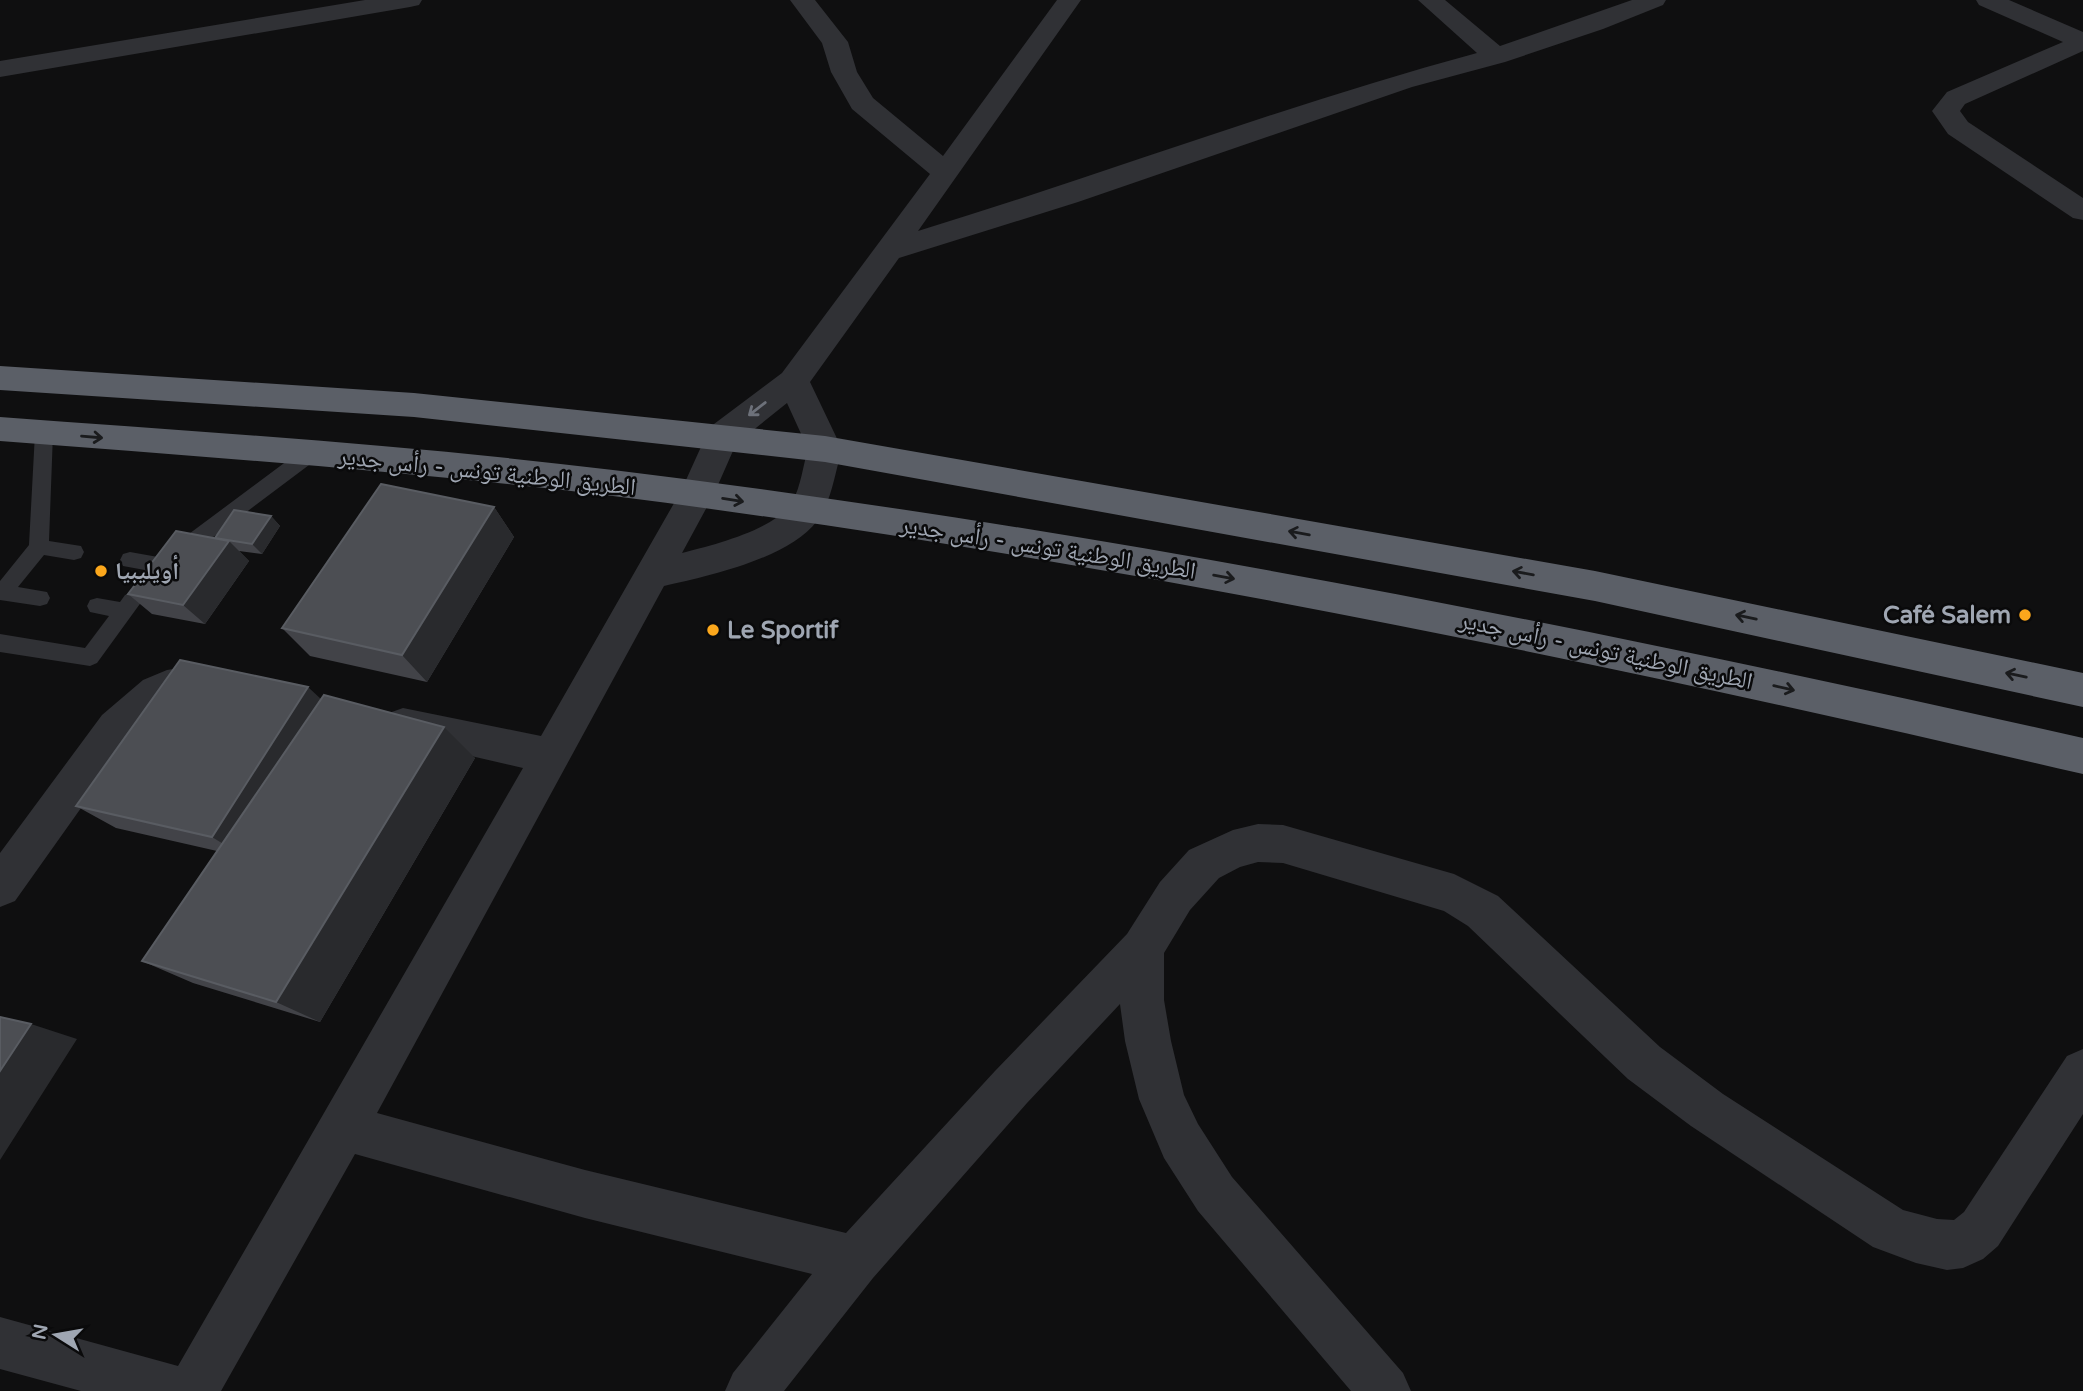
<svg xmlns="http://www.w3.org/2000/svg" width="2083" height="1391" font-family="'Varela Round','Noto Naskh Arabic',sans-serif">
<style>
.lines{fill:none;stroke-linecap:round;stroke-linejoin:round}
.lane{fill:#303135;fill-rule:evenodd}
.street{fill:#303135;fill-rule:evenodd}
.highway{fill:#5b5f67;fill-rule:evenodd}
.wall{fill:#424348}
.shaded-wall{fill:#292a2d}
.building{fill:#4c4e53;stroke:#595c62;stroke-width:2}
.oneway{stroke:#6d717a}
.oneway2{stroke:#1a1b1d}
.poi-dot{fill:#fba71c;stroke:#0a0a0b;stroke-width:2.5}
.labels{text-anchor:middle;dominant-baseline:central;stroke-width:5;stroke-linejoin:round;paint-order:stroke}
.street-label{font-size:24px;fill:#9fa6b2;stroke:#0a0a0b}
.poi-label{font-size:24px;font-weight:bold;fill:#9fa6b2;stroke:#0a0a0b;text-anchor:start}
</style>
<rect width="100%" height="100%" fill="#0f0f10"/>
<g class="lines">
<path class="lane" d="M44,426l6,2 3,5 -4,108 32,5 3,6 -3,6 -7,2 -30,-5 -26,32 29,5 3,6 -3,6 -7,2 -40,-6v-19l29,-36 6,-112 3,-5z
M310,447l7,2 2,5 -2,5 -149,112 -7,2 -38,-7 -3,-6 3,-6 7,-2 28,5 145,-108z
M132,593l7,2 3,6 -45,62 -7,3 -90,-14v-18l85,14 24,-32 -19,-4 -3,-6 3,-6 7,-2 23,4 5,-7z"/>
<path class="street" d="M365,0h57l-3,5 -9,2 -410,70v-16z
M790,0h25l33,42 9,30 16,26 70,58 114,-156h24l-163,231c187,-57 370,-127 559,-178l-59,-53h27l55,46 132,-46h34l-3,5 -60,24 -98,33 -93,25 -334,115 -179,56 -89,124 32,67c-7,23 -10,52 -25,72 -27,37 -109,55 -153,65l-287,527 208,57 261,63 149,-162 132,-137 33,-52 29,-32 44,-20 25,-6 25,1 171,49 44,22 162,151 63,47 180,116 34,9 17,1 10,-8 103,-156 16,-7v65l-85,132 -15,13 -20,9 -16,2 -31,-7 -43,-16 -182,-121 -63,-47 -160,-153 -24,-15 -161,-48 -25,-1 -18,5 -21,11 -29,32 -26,43v47l7,41 13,54 14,29 34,53 171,196 8,18h-60l-153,-180 -34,-53 -25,-59 -14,-58 -5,-37 -93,99 -154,175 -89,113h-59l8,-18 79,-99 -227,-56 -230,-64 -134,237h-140l-81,-22v-52l178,49 345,-598 -134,-31 -6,-12 6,-12 14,-5 138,28 140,-245 29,-64 72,-54 148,-199 -78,-65 -21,-37 -9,-29zM787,403l21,46c-5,16 -7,38 -16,53 -17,28 -79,43 -110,51l32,-59 22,-50z
M1976,0h33l74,32v19l-118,53 -5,7 8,11 115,76v22l-10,-2 -125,-84 -16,-23 15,-19 116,-50 -84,-37z
M192,666l29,6 5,12 -5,12c-14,5 -25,2 -39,3 -21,3 -39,26 -52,40l-115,162 -15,6v-54l102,-138 41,-35 24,-10z"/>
<path class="highway" d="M0,366l414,27 411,43 770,135 488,102v34l-488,-106 -770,-139 -411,-45 -414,-27z
M0,417c204,15 409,28 613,53 495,60 983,159 1470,268v36c-486,-113 -974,-215 -1470,-278 -203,-25 -408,-39 -613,-55z"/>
</g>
<path class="wall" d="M494,507l20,30 -87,145 -117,-26 -28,-28z
M271,516l9,10 -18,28 -23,-3 10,10 -44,63 -53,-10 -24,-20 87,-56z
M321,699l154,59 -155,264 -127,-39 -51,-22 75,-110 -101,-23 -40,-22z"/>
<path class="shaded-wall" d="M494,507l20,30 -87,145 -25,-27z
M271,516l9,10 -18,28 -10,-10z
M229,541l20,20 -44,63 -22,-19z
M308,687l28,26 -90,145 -34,-21z
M444,727l31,31 -155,264 -44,-20z
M31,1024l46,15 -77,121v-89z"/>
<path class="building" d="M381,484l113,23 -92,148 -120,-27z
M234,510l37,6 -19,28 -37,-6z
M176,531l53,10 -46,64 -55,-11z
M180,660l128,27 -96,150 -136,-31z
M324,695l120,32 -168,275 -134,-41z
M0,1017l31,7 -31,47z"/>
<defs><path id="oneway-shaft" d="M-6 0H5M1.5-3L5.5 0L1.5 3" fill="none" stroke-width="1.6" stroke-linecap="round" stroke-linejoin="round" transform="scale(1.75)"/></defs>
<use class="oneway" href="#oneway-shaft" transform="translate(757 409) rotate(142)"/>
<g class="oneway2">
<use href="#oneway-shaft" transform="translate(92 437) rotate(5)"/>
<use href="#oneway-shaft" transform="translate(733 500) rotate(9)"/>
<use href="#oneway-shaft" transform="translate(1299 533) rotate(-170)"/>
<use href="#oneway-shaft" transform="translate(1523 573) rotate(-170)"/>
<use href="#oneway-shaft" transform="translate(1224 577) rotate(10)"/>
<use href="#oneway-shaft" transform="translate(1746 617) rotate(-168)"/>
<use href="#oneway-shaft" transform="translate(2016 675) rotate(-168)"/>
<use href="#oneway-shaft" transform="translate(1784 688) rotate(13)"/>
</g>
<g class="poi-dot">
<circle cx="101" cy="571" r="7"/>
<circle cx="2025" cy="615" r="7"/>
<circle cx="713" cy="630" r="7"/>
</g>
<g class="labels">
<g class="street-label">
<text transform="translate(487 472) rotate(6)">الطريق الوطنية تونس - رأس جدير</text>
<text transform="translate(1048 548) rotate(9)">الطريق الوطنية تونس - رأس جدير</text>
<text transform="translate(1606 651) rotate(12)">الطريق الوطنية تونس - رأس جدير</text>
</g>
<g class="poi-label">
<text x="115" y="571">أويليبيا</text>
<text x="2011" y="615" text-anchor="end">Café Salem</text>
<text x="727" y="630">Le Sportif</text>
</g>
</g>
<g transform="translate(56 1335) rotate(281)" stroke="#0a0a0b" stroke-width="5" paint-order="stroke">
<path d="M0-5L12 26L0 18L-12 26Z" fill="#9fa6b2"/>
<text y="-10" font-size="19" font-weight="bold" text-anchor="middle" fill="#9fa6b2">N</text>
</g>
</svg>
